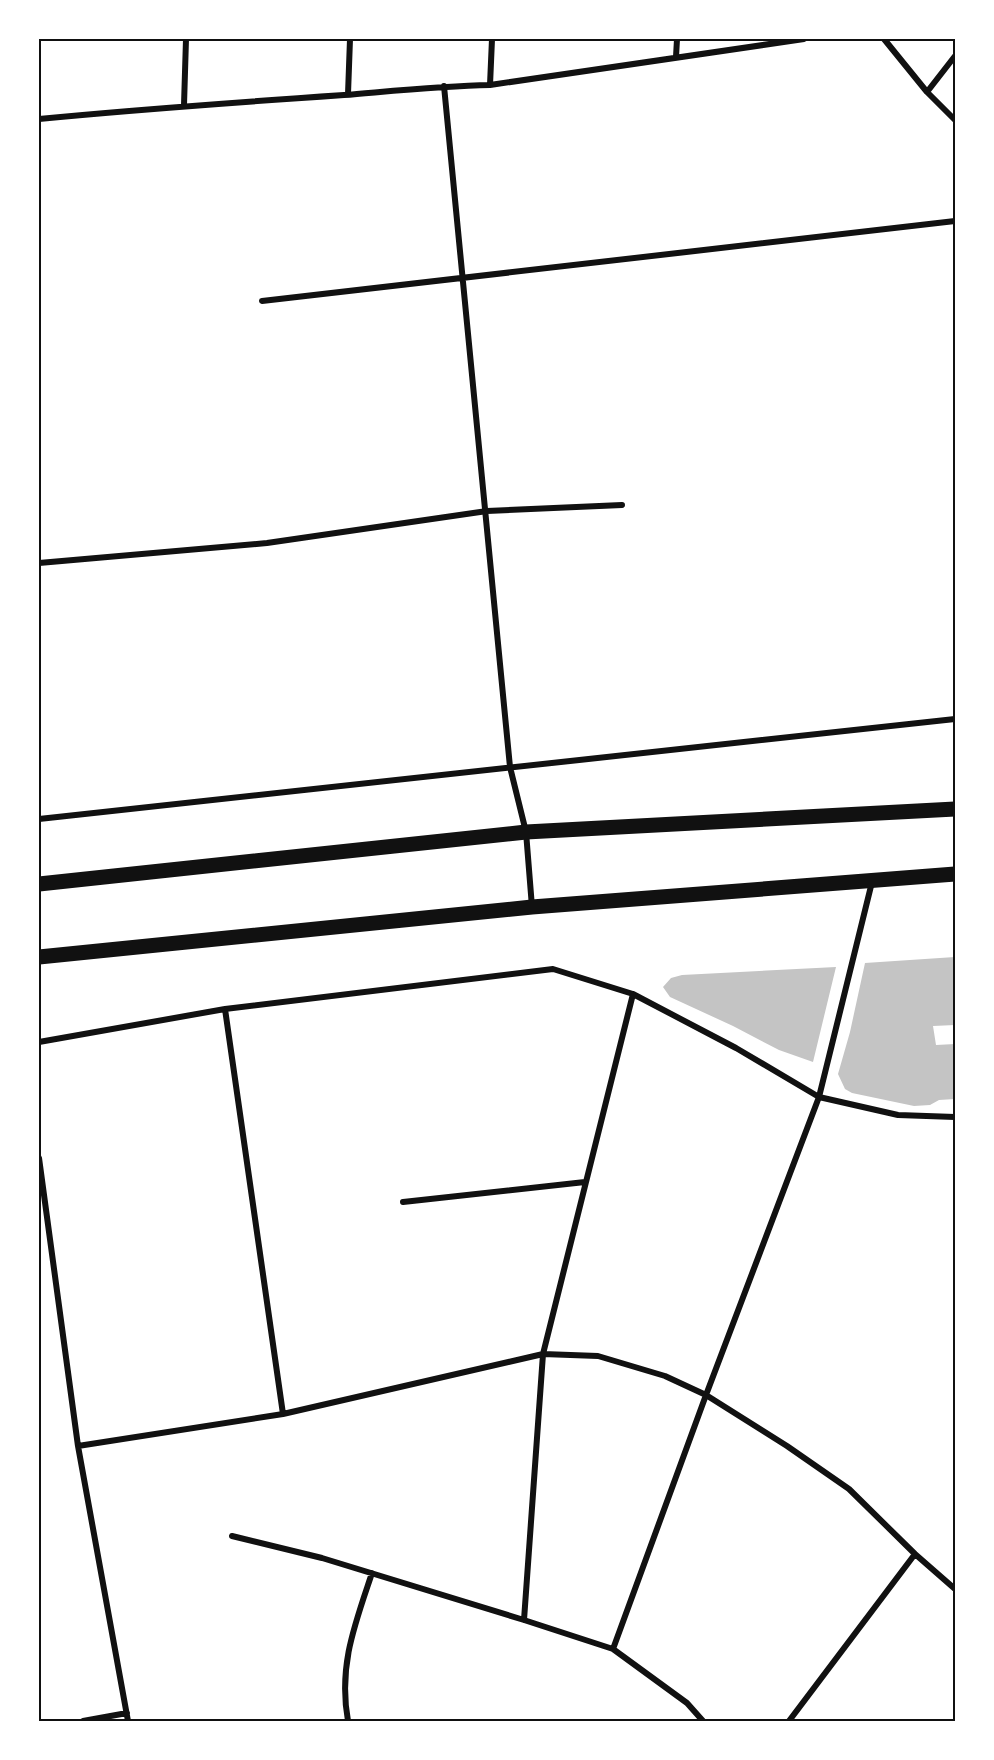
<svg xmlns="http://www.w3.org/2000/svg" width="994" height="1760" font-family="'DM Sans',sans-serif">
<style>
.building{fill:#c4c4c4}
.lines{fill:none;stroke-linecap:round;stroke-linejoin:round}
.minor{stroke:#111;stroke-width:6}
.primary{stroke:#111;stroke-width:15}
.neatline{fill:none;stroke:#111;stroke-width:2}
</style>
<rect width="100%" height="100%" fill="#fff"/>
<path class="building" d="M955,957v68l-22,1 3,19 19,-1v55l-16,1 -9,5 -16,1 -62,-13 -7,-4 -7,-15 12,-42 15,-69z
M836,967l-23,95 -34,-12 -46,-24 -63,-29 -7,-10 8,-9 11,-3z"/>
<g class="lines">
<path class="minor" d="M884,39l43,53 28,28
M676,57l1,-18
M490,85l2,-46
M444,86l66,681 16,65 6,75
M927,92l28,-36
M348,94l2,-55
M184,105l2,-66
M39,119c102,-10 203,-17 305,-24 49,-4 97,-9 146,-10l314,-46
M262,301l693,-80
M39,563l228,-20 220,-32 135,-6
M39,819l916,-100
M225,1009l58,405
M39,1042l186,-33 328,-40 80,25 103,54 83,49 79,18 57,2
M39,1158l39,288 50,275
M403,1202l182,-20
M78,1446l205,-32 260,-60 55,2 67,20 41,19 81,51 62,43 66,65 40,35
M232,1536l90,22 202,62 89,29 74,54 16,18
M524,1620l19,-266 90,-360
M613,1649l93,-254 113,-298 53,-215
M83,1721l44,-8
M348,1721c-10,-55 7,-97 24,-148
M789,1721l126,-167"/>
<path class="primary" d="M39,884l487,-52 429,-23
M39,957l493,-50 423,-33"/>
</g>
<rect width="994" height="1760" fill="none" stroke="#ffffff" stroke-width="81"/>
<rect x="40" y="40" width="914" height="1680" class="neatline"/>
</svg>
